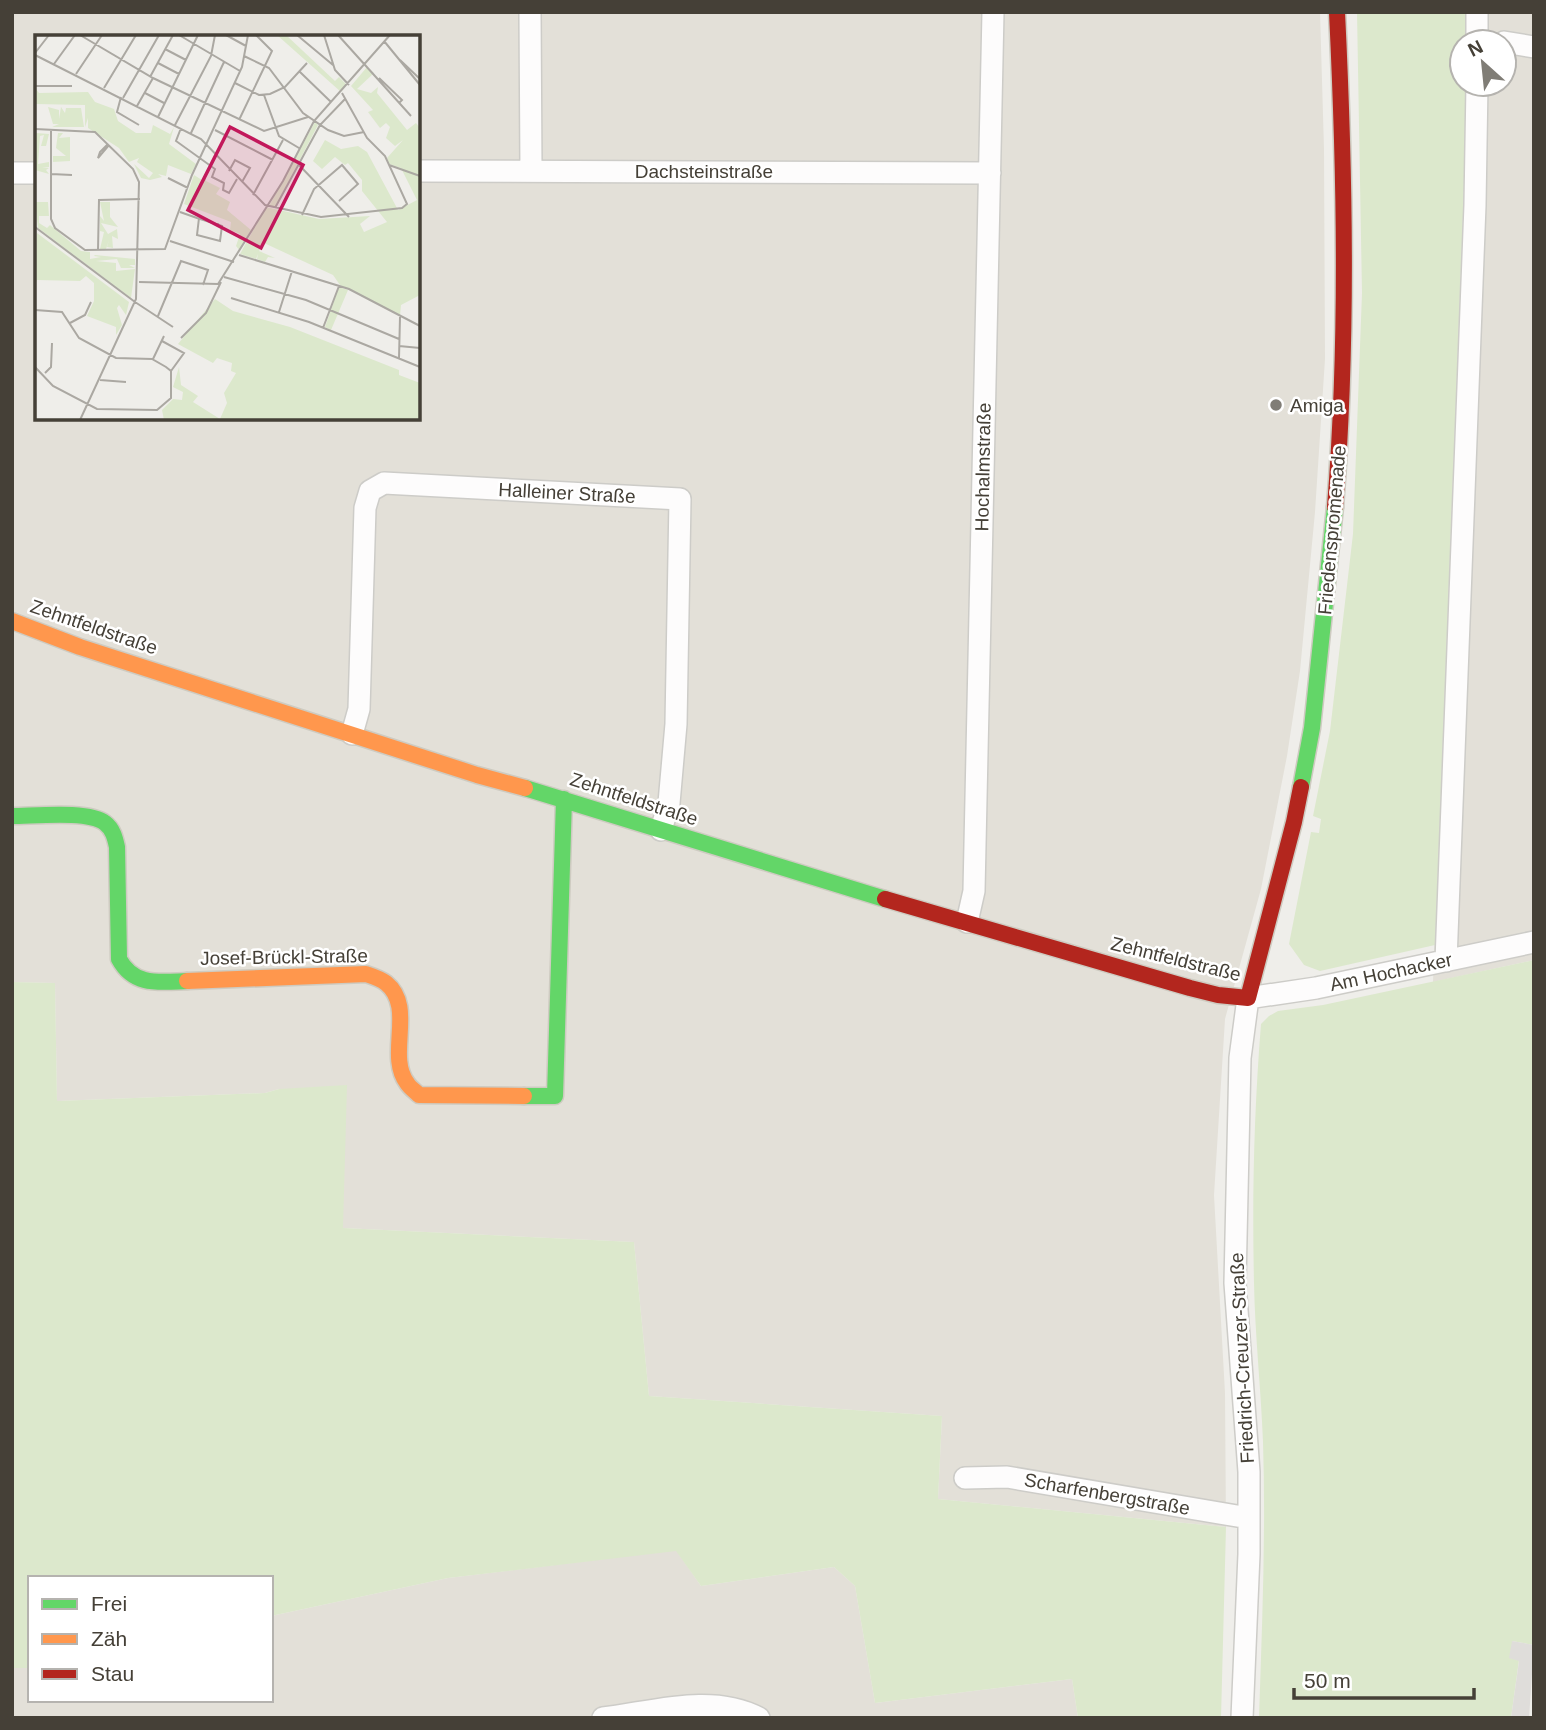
<svg xmlns="http://www.w3.org/2000/svg" width="1546" height="1730" font-family="Helvetica,sans-serif">
<style>
.residential{fill:#e3e0d8;fill-rule:evenodd}
.green{fill:#dce8cc}
.parking{fill:#dfddda}
.lines{fill:none;stroke-linecap:round;stroke-linejoin:round}
.street-casing{stroke:#cdccc8;stroke-width:24}
.fast-casing{stroke:#cecbc1;stroke-width:19}
.slow-casing{stroke:#cecbc1;stroke-width:19}
.jam-casing{stroke:#cecbc1;stroke-width:19}
.street{stroke:#fdfcfc;stroke-width:21}
.fast{stroke:#63d668;stroke-width:16}
.slow{stroke:#ff974d;stroke-width:16}
.jam{stroke:#b3261e;stroke-width:16}
.poi-dot{fill:#807d76;stroke:#fff;stroke-width:2.5}
.labels{text-anchor:middle;dominant-baseline:central;stroke-width:5;stroke-linejoin:round;paint-order:stroke}
.street-label{font-size:19px;fill:#454037;stroke:#fff}
.poi-label{font-size:19px;fill:#454037;stroke:#fff;text-anchor:start}
.inset-road{fill:none;stroke:#aba8a2;stroke-width:2}
.view{fill:#c2185b;fill-opacity:0.15;stroke:#c2185b;stroke-width:3.5}
.inset-edge{fill:none;stroke:#454037;stroke-width:3.5}
</style>
<rect width="100%" height="100%" fill="#efeeea"/>
<path class="residential" d="M12,12h1308l4,137 1,210 -10,153 -15,159 -13,85 -26,133 -36,130 -11,176 11,198 1,134 -288,-28 4,-83 -293,-20 -15,-154 -291,-14 -64,-139 -14,4 -208,8 -2,-118 -43,-1zM37,37h381v381h-381z
M1469,12h65v948l-101,22 35,-898h36v-42h-35z
M676,1550l25,36 133,-19 21,19 20,117 197,-24 6,39h-1066v-50h18v32h241v-84l177,-38z"/>
<path class="green" d="M1357,12h112v30h-7v42h6l-33,861 -115,26 -16,-6 -15,-21 22,-112 8,1 2,-14 -8,-3 17,-85 23,-197 9,-241z
M1534,960v685l-22,-4 7,19 -8,58h-252c3,-92 7,-184 4,-276 -2,-53 -8,-106 -9,-159 -2,-86 0,-172 7,-259l8,-8 9,-5 45,-6z
M12,982l43,1 2,118 208,-8 14,-4 68,-4 -4,143 291,14 15,154 293,20 -4,83 288,28 -5,191h-143l-6,-39 -197,24 -20,-117 -21,-19 -133,19 -25,-35 -228,27 -177,38v-38h-241v90h-18z"/>
<path class="parking" d="M1512,1641l22,4 -5,73h-18l8,-57 -10,-3z"/>
<g class="lines">
<g class="street-casing">
<path id="street" d="M530,12l1,158
M1477,12v30
M1504,42l30,5
M418,171l572,2
M12,173h25
M352,734l7,-25 6,-201 5,-17 14,-8 296,16 -4,225 -7,79 -8,27
M967,922l7,-31 19,-879
M1446,961l29,-756 2,-121
M965,1478l42,-1 242,41
M603,1718c50,-6 109,-25 156,0
M1242,1718l7,-164v-82l-14,-189 5,-225 8,-60 68,-10 218,-46"/>
</g>
<g class="fast-casing">
<path id="fast" d="M1301,787l11,-59 23,-221
M525,788l360,111
M12,816c22,0 77,-6 93,7 8,6 10,15 12,24l2,112c15,28 41,23 68,22
M524,1096h31l9,-297"/>
</g>
<g class="slow-casing">
<path id="slow" d="M12,621l68,26 397,128 48,13
M187,981l179,-7c6,2 15,5 20,9 30,24 0,72 21,100 3,5 8,8 12,12l105,1"/>
</g>
<g class="jam-casing">
<path id="jam" d="M1335,507c13,-165 10,-330 2,-495
M885,899l305,89 28,7 30,3 46,-176 7,-35"/>
</g>
<use href="#street" class="street"/>
<use href="#fast" class="fast"/>
<use href="#slow" class="slow"/>
<use href="#jam" class="jam"/>
</g>
<circle class="poi-dot" cx="1276" cy="405" r="7"/>
<g class="labels">
<g class="street-label">
<text x="704" y="171">Dachsteinstraße</text>
<text transform="translate(983 467) rotate(-89)">Hochalmstraße</text>
<text transform="translate(567 493) rotate(3)">Halleiner Straße</text>
<text transform="translate(1332 530) rotate(-85)">Friedenspromenade</text>
<text transform="translate(94 627) rotate(19)">Zehntfeldstraße</text>
<text transform="translate(634 799) rotate(18)">Zehntfeldstraße</text>
<text transform="translate(284 957) rotate(-1)">Josef-Brückl-Straße</text>
<text transform="translate(1176 959) rotate(14)">Zehntfeldstraße</text>
<text transform="translate(1391 972) rotate(-12)">Am Hochacker</text>
<text transform="translate(1242 1358) rotate(-93)">Friedrich-Creuzer-Straße</text>
<text transform="translate(1107 1494) rotate(10)">Scharfenbergstraße</text>
</g>
<g class="poi-label">
<text x="1290" y="405">Amiga</text>
</g>
</g>
<g transform="translate(35 35)">
<rect width="385" height="385" fill="#efeeea"/>
<path d="M242,0h9l49,46 4,-4 8,8 -6,7zM332,32l7,6 -17,16 14,4 7,-6 -1,6 30,37 9,-7 4,5v167l-19,10 -1,11 -60,-31 -7,-10 -69,-32 -5,8 16,7 -7,-1 -3,5 -8,-3 1,-5 -2,5 -16,-5 26,-47 53,12 51,-3 -10,8 4,8 23,-10 -25,-31v-11l-14,-17 -3,2 -10,-8 -13,12 -9,-8 12,-21 16,9 17,-3 9,6 31,58 19,-10 -16,-32 -12,-4 -2,-6 16,-18 -8,6 -9,-8 4,-11 -4,-4 -6,5 -12,-16 5,-2 -22,-24zM0,53l4,5 49,-1 7,10 19,7 4,12 18,12h15l2,-8 17,9 4,-7 -5,17 27,20 -5,10 -23,-9 -2,11 -8,-2 4,3 -12,3 -9,-2 -7,-14 15,14 4,-5 -16,-11 2,-4 -10,4 -10,-14 -31,-20v-10l-3,9v-22l-50,-1zM13,72l11,3v9l2,-12 4,6 1,-5h15l3,19h-32l7,-3h-6zM280,87l3,3 -43,82 -6,-1zM1,98l13,1 -3,12h-5l3,-11 -4,1 -2,28 11,-2v5h-7l7,1 -3,2 3,4 -14,-4zM23,98h5l-4,5 11,-1v24l-17,1v-6h13l-10,-8zM171,139v7l14,7 -4,6 14,8 -3,8 24,20 -11,21 -4,-5 4,-12 -10,-4 1,-8 -47,-18 10,-29 8,5zM0,167h13l1,14h-10v7l8,5 3,-3 31,26 9,1v7l11,-2 -7,-1 1,-1 40,4v6h-6l6,3h-14l-4,-9 -21,2 20,2v8l19,-2 -4,29 -93,-70zM65,167h10v15l8,10 -17,-4 7,11 9,-5 1,10 -6,-3 1,12 -6,-1 2,-7 -3,9h-6l4,-17 -4,-1v-15l4,5zM2,198l92,69 -3,13 -7,-10 -2,3 5,17 -6,10v-8l-29,-11 7,-15v-18l-8,-7 -6,5 -43,-1 -2,5zM304,252l9,3 -17,40 -6,-3zM180,264l18,12 57,16 109,43v5l21,8v37h-256l-2,-10 11,-11 9,1 1,-8 -10,-5 6,-20 2,18 17,11 -5,6 27,17 7,-16 -3,-10 12,-20 -5,-2 1,-8 -15,-5 -4,5 -35,-19z" fill="#dce8cc"/>
<path class="inset-road" d="M45,0l73,43 111,53 44,-14M144,0l61,36M191,0l20,11M262,0l36,30M289,0l11,35 14,15M303,0l73,81M349,6l36,44M130,14l21,11M0,18l14,-18M0,20l166,84 64,66 56,12 81,-9 5,-4 -22,-48 -18,-18 -25,-45M209,21l25,12 34,45 25,17 16,6 20,-4M365,25l20,19M123,28l21,11M19,29l21,-29M265,37l31,30M41,39l26,-39M115,42l23,-42M344,43l23,22 -3,3M200,48l24,12 11,-1 15,-7 22,-24M0,51h37M69,53l32,-53M110,58l19,10M229,60l15,41 20,12M86,62l-4,15 22,13M88,63l36,-63M102,71l16,-28M123,82l40,-82M204,85l33,-69 -16,-16M140,90l36,-69 4,-21M146,93l-5,13 39,28 -3,8 12,6 -1,7 6,3 8,-14M0,94l60,3 38,37 6,13 -3,117 -56,121M180,95l58,30M16,96v88l4,9 30,22 80,-1 27,-74 50,-108 6,-32M156,98l33,-71M73,109l-8,8 -2,6 11,-13M264,130l50,52M354,130l31,11M194,136l6,-11 15,8 -8,14M16,139l21,1M133,143l20,10M218,160l30,-55M240,173l45,-83 25,-26M145,177l17,6 19,6h2l1,1 3,1 -2,15 -23,-6 2,-17M267,180l12,-26 28,-24 16,19 -19,17M0,192l100,75M135,206l64,21M63,215l1,-50 41,-1M204,220l110,34 71,37M189,242l82,23 93,39M104,247l79,2 65,-103 31,-60 76,-86M196,263l78,24 111,45M100,267l38,25M0,275l27,2 17,26 37,20 36,1 14,8 5,4v27l-14,12 -60,-1 -44,-23 -18,-19M244,277l13,-41M123,281l23,-55 27,9 -5,15M35,288l15,-8 6,-13M288,293l16,-42M146,303l25,-25 15,-31M127,306l22,12 -13,18M364,311l21,2M364,323l1,-41M118,324l11,-23M10,338l6,-6 1,-24M65,345l26,2"/>
<path class="view" d="M195,92l73,38 -42,83 -73,-38z"/>
<rect width="385" height="385" class="inset-edge"/>
</g>
<rect width="1546" height="1730" fill="none" stroke="#454037" stroke-width="28"/>
<rect x="28" y="1576" width="245" height="126" fill="#ffffff" stroke="#b5b3af" stroke-width="2"/>
<rect x="42" y="1599" width="35" height="10" fill="#63d668" stroke="#b5b3af" stroke-width="2"/>
<text x="91" y="1611" font-size="21" fill="#454037">Frei</text>
<rect x="42" y="1634" width="35" height="10" fill="#ff974d" stroke="#b5b3af" stroke-width="2"/>
<text x="91" y="1646" font-size="21" fill="#454037">Zäh</text>
<rect x="42" y="1669" width="35" height="10" fill="#b3261e" stroke="#b5b3af" stroke-width="2"/>
<text x="91" y="1681" font-size="21" fill="#454037">Stau</text>
<g transform="translate(1483 63) rotate(333)"><circle r="33" fill="#ffffff" stroke="#b5b3af" stroke-width="2"/>
<path d="M0-5L12 26L0 18L-12 26Z" fill="#807d76"/>
<text y="-10" font-size="19" font-weight="bold" text-anchor="middle" fill="#454037">N</text>
</g>
<path d="M1294 1688v10h180v-10" fill="none" stroke="#454037" stroke-width="3.5"/>
<text x="1304" y="1688" font-size="21" fill="#454037" stroke="#ffffff" stroke-width="5" paint-order="stroke">50 m</text>
</svg>
